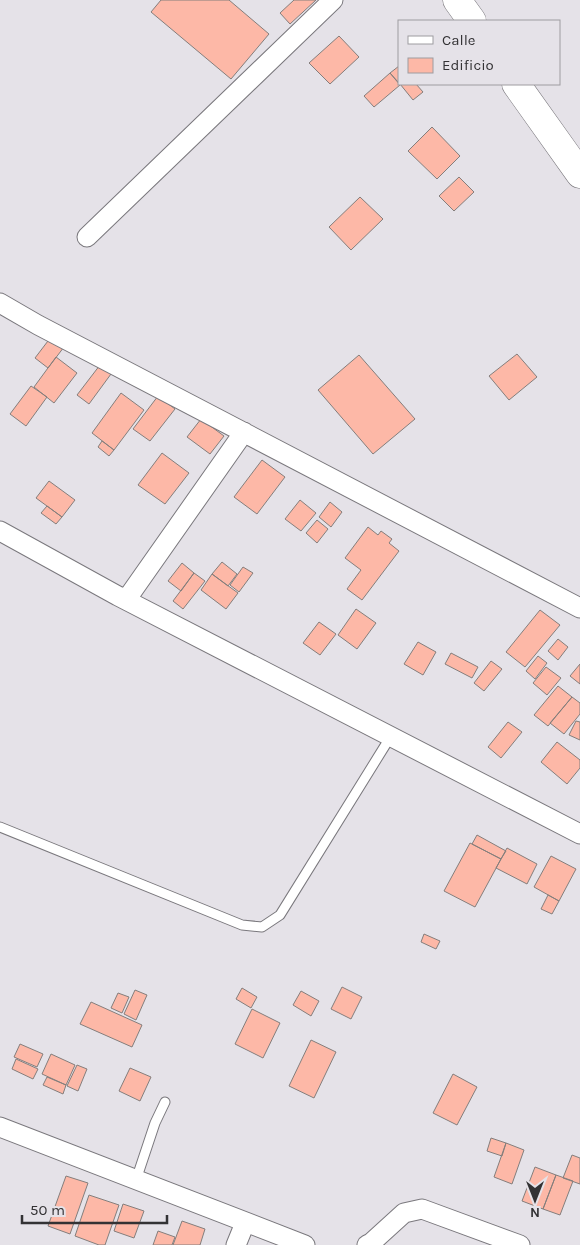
<svg xmlns="http://www.w3.org/2000/svg" width="580" height="1245" font-family="Karla,sans-serif">
<style>
.building{fill:#fdb8a7;stroke:#847e7c}
.lines{fill:none;stroke-linecap:round;stroke-linejoin:round}
.lane-casing{stroke:#7a787d;stroke-width:11}
.street-casing{stroke:#7a787d;stroke-width:21}
.primary-casing{stroke:#7a787d;stroke-width:29}
.lane{stroke:#fff;stroke-width:9}
.street{stroke:#fff;stroke-width:19}
.primary{stroke:#fff;stroke-width:28}
</style>
<rect width="100%" height="100%" fill="#e5e2e8"/>
<path class="building" d="M161,0h68l40,34 -38,45 -80,-67z
M294,0h22l-26,24 -10,-11z
M339,36l20,21 -29,27 -21,-21z
M399,66v17l-9,-10z
M390,73l10,12 -26,22 -10,-11z
M400,84h16l7,8 -10,8z
M432,127l28,29 -23,23 -29,-28z
M459,177l15,15 -20,19 -15,-15z
M360,197l23,22 -32,31 -22,-23z
M51,337l13,10 -16,21 -13,-10z
M517,354l20,23 -28,23 -20,-24z
M359,355l56,64 -42,35 -55,-64z
M56,357l21,16 -23,30 -20,-16z
M100,365l11,9 -22,30 -12,-9z
M31,386l16,11 -21,29 -16,-12z
M121,393l23,17 -30,40 -22,-17z
M158,396l17,13 -25,32 -17,-12z
M201,419l23,17 -14,18 -23,-17z
M102,441l12,9 -5,6 -11,-9z
M162,453l27,20 -24,31 -27,-19z
M262,460l23,17 -28,37 -23,-17z
M49,481l26,19 -13,17 -26,-19z
M300,500l16,13 -15,18 -16,-12z
M330,502l12,10 -11,15 -12,-10z
M47,506l15,11 -6,7 -15,-11z
M317,520l11,9 -11,14 -11,-10z
M368,527l10,8 3,-4 11,8 -3,4 10,8 -37,49 -15,-11 14,-19 -16,-12z
M222,562l15,12 -9,12 -16,-12z
M182,563l12,10 -13,18 -13,-10z
M243,567l10,6 -14,19 -9,-7z
M194,573l11,8 -22,28 -10,-8z
M212,574l26,19 -12,16 -25,-19z
M356,609l20,14 -19,26 -19,-14z
M540,610l20,15 -35,42 -19,-15z
M319,622l17,12 -16,21 -17,-12z
M558,639l10,8 -10,13 -10,-9z
M418,642l18,10 -13,23 -19,-11z
M451,653l27,14 -6,11 -27,-14z
M538,656l9,7 -12,16 -9,-8z
M491,661l11,8 -18,22 -10,-8z
M580,664v20l-10,-8z
M546,667l15,11 -14,17 -14,-12z
M558,686l14,11 -24,29 -14,-11z
M572,697l8,6v11l-16,20 -14,-11z
M576,721l4,1v18l-11,-5z
M508,722l14,10 -21,26 -13,-11z
M557,742l23,18v8l-13,16 -26,-22z
M477,835l29,16 -5,8 -29,-15z
M470,843l31,16 -26,48 -31,-16z
M507,848l30,16 -10,20 -31,-16z
M551,856l25,13 -17,32 -25,-14z
M548,895l11,6 -7,13 -11,-5z
M424,934l16,7 -4,8 -15,-7z
M342,987l20,10 -11,22 -20,-10z
M242,988l15,9 -6,11 -15,-9z
M135,990l12,5 -11,25 -12,-6z
M301,991l18,10 -8,15 -18,-11z
M118,993l11,4 -7,16 -11,-5z
M91,1002l51,23 -10,22 -52,-23z
M252,1009l28,14 -17,35 -28,-14z
M311,1040l25,12 -22,46 -25,-12z
M20,1044l23,10 -6,13 -23,-10z
M51,1054l24,11 -9,20 -24,-11z
M16,1059l22,10 -5,10 -21,-10z
M77,1065l10,4 -9,22 -11,-5z
M130,1068l21,9 -11,24 -21,-10z
M453,1074l24,13 -20,38 -24,-12z
M47,1077l19,8 -3,9 -20,-9z
M491,1138l15,5 -4,13 -15,-5z
M506,1143l18,7 -12,34 -18,-7z
M572,1155l8,3v26l-17,-6z
M535,1167l21,8 -13,34 -21,-8z
M556,1175l17,6 -13,34 -17,-6z
M66,1176l22,7 -18,51 -22,-8z
M89,1195l30,10 -14,40h-6l-24,-9z
M123,1204l21,7 -10,27 -20,-7z
M182,1221l23,8 -5,16h-27z
M158,1231l17,6 -3,8h-19z"/>
<g class="lines">
<g class="lane-casing">
<path id="lane" d="M0,827l242,98 20,2 18,-12 111,-179
M136,1180l19,-57 10,-21"/>
</g>
<g class="street-casing">
<path id="street" d="M87,237l246,-237
M0,303l38,22 542,283
M0,531l118,65 462,238
M126,600l118,-168
M0,1127l305,118
M236,1245l9,-22
M367,1245l4,-2 33,-30 18,-4 98,36"/>
</g>
<g class="primary-casing">
<path id="primary" d="M457,0l15,21
M516,84l64,90"/>
</g>
<use href="#lane" class="lane"/>
<use href="#street" class="street"/>
<use href="#primary" class="primary"/>
</g>
<rect x="398" y="20" width="162" height="65" fill="#e5e2e8" stroke="#9e9ca0"/>
<rect x="408" y="36" width="25" height="8" fill="#ffffff" stroke="#9e9ca0"/>
<text x="442" y="45" font-size="15" fill="#333234">Calle</text>
<rect x="408" y="58" width="25" height="15" fill="#fdb8a7" stroke="#9e9ca0"/>
<text x="442" y="70" font-size="15" fill="#333234">Edificio</text>
<g transform="translate(535 1200) rotate(180)" stroke="#e5e2e8" stroke-width="4" paint-order="stroke">
<path d="M0-4L9 19L0 12L-9 19Z" fill="#333234"/>
<text y="-8" font-size="14" font-weight="bold" text-anchor="middle" fill="#333234">N</text>
</g>
<path d="M22 1215v8h145v-8" fill="none" stroke="#333234" stroke-width="2.5"/>
<text x="30" y="1215" font-size="15" fill="#333234" stroke="#e5e2e8" stroke-width="4" paint-order="stroke">50 m</text>
</svg>
